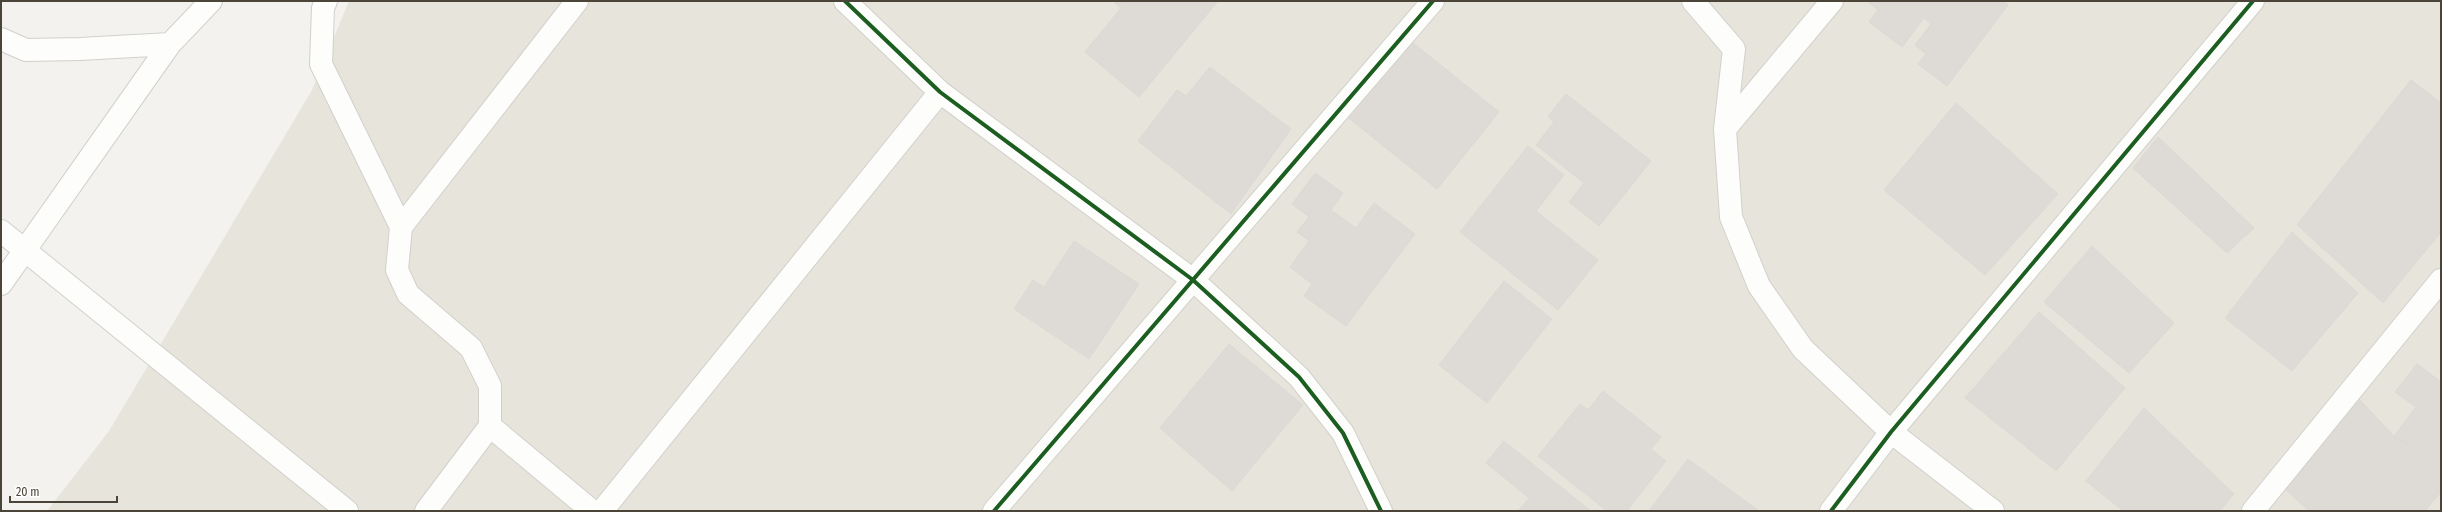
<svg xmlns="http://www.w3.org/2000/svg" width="2442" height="512" font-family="'Fira Sans Condensed',sans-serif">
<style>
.residential{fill:#e7e4dc}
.building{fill:#dedbd6;stroke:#dcd9d4}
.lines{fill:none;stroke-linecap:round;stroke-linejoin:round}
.minor-casing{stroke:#d2d0cb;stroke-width:24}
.minor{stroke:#fdfdfc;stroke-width:22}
.cycleway-casing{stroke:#fff;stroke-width:6}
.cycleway{stroke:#1b5e20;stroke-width:4}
</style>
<rect width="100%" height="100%" fill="#f4f2ee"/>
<path class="residential" d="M349,1h2092v510h-2394l62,-80 203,-341z"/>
<path class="building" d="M1113,1h105l-79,96 -54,-45 36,-44z
M1867,1h135l6,4 -61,81 -29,-22 8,-10 -11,-9 16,-21 -7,-6 -22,29 -33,-25 9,-12z
M1407,38l92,74 -62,77 -92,-74z
M1210,67l81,62 -60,85 -93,-73 39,-51 9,6z
M2411,80l30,23v129l-58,71 -86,-78z
M1566,94l85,67 -52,65 -30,-24 15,-19 -48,-38 18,-23 -6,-6z
M1956,103l102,91 -73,81 -101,-85z
M2158,137l96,91 -27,25 -94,-85z
M1528,146l36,29 -28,36 62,49 -40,50 -98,-78z
M1315,173l28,20 -12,17 25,18 18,-25 41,31 -69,92 -42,-30 8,-12 -22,-17 19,-26 -12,-9 12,-15 -17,-13z
M2292,232l66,61 -66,78 -67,-53z
M1074,241l65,43 -50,75 -75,-50 19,-29 11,7z
M2092,246l82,77 -45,50 -85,-71z
M1504,281l48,38 -65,84 -48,-38z
M2039,312l86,76 -69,83 -91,-73z
M1229,344l74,61 -71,86 -72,-63z
M2417,364l24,18v93l-34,-31 -13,-8 22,-29 -21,-15z
M1603,391l58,46 -10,12 15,12 -39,50h-20l-69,-55 42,-52 8,6z
M2358,398l36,38 13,8 34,31v17l-16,19h-116l-26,-24z
M2144,408l90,86 -14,17h-97l-37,-30z
M1504,441l87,70h-73l11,-13 -43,-35z
M1688,459l71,52h-110z"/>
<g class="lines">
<g class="minor-casing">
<path id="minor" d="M326,1l-3,7 -2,56 80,163 -4,43 11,24 63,54 19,38v40l-64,85
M845,1l95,91 253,188 106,97 44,56 38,78
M1693,1l41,48 -9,80 6,88 28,69 44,63 88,83 102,79
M1,39l25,11 54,-1 90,-5
M1725,129l107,-128
M401,227l176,-226
M1,231l346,280
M1,284l169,-240 41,-43
M490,426l102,85
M602,511l338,-419
M994,511l439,-510
M1831,511l60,-79 362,-431
M2253,511l188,-231"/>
</g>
<use href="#minor" class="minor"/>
<g class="cycleway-casing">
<path id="cycleway" d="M845,1l95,91 253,188 106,97 44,56 38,78
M994,511l439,-510
M1831,511l60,-79 362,-431"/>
</g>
<use href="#cycleway" class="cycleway"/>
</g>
<rect width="2442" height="512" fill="none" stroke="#4b4439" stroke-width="4"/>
<path d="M10 496v6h107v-6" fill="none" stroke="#4b4439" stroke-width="2"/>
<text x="16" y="496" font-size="12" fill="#4b4439" stroke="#ffffff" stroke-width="3" paint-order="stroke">20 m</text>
</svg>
